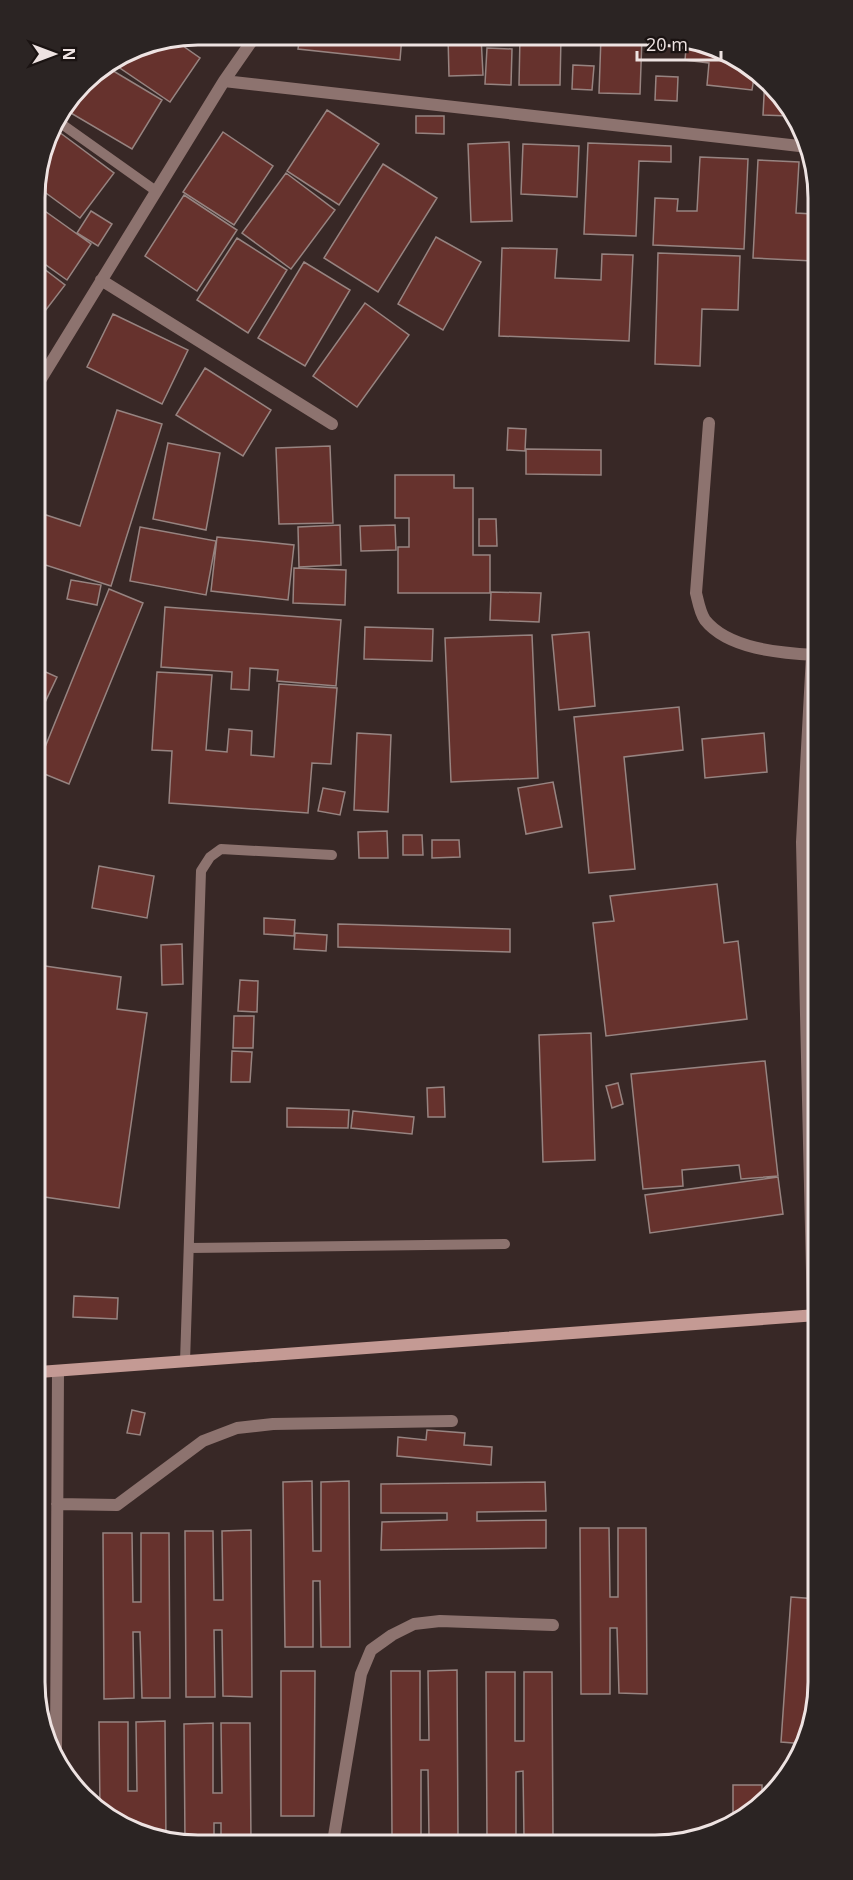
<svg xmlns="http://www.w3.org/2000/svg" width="853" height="1880" font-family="'Open Sans',sans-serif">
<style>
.building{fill:#66322d;stroke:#978481;stroke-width:1.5}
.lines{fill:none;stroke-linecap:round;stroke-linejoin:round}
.lane{stroke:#8d736f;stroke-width:10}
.street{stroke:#8d736f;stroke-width:12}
.secondary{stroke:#c49a94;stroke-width:12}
.rim{fill:none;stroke:#eee3e2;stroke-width:3}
</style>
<rect width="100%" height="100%" fill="#382826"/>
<path class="building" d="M300,35l102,1 -2,24 -102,-11z
M448,36h33l2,39 -34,1z
M520,37h41l-1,48h-41z
M601,37h41l-2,57 -41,-1z
M687,38l68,33 -3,19 -45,-5 2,-22 -24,-3z
M173,39l27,19 -30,44 -59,-40 25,-15z
M487,48l25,1 -1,36 -26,-1z
M573,65l21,1 -2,24 -20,-1z
M105,66l57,34 -30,49 -68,-40 26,-34z
M656,76l22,1 -1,24 -22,-1z
M765,77l24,39 -26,-1z
M327,110l52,34 -40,61 -52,-34z
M416,116h28v18l-28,-1z
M51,126l63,47 -34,45 -45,-33z
M223,132l50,34 -39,59 -51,-33z
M509,142l3,79 -41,1 -3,-78z
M588,143l83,3v16l-32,-1 -3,75 -52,-2z
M523,144l56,2 -2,51 -56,-3z
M700,157l48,2 -4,90 -91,-4 2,-47 23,1 -1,12h20z
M758,160l41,2 -3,51 17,1v47l-60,-3z
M383,164l54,34 -59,94 -54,-34z
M286,173l49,37 -44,59 -49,-36z
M184,195l53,35 -40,61 -52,-35z
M35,204l56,40 -24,36 -32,-23z
M91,211l21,13 -14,22 -21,-13z
M436,237l45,25 -38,68 -45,-26z
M237,238l50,32 -39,63 -51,-33z
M502,248l55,1 -2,29 46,2 1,-26 31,1 -4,86 -130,-5z
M658,253l82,3 -2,54 -36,-1 -2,57 -45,-2z
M35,262l30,23 -23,30 -7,-6z
M304,262l46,28 -45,76 -47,-28z
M365,303l44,32 -52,72 -44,-31z
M113,314l75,36 -26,54 -75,-37z
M205,368l66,42 -28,46 -67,-41z
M117,410l45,14 -51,162 -75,-24v-27l7,-21 37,12z
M508,428l18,1 -1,22 -18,-1z
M168,443l52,10 -14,77 -53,-11z
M330,446l3,77 -54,1 -3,-76z
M526,449l75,1v25l-75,-1z
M395,475h59v13h19v67h17v38h-92v-46h11v-29h-14z
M479,519h17l1,27h-18z
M340,525l1,40 -42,2 -1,-40z
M395,525l1,25 -35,1 -1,-25z
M140,527l76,14 -10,54 -76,-14z
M217,537l77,8 -6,55 -77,-9z
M294,568l52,2 -1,35 -52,-2z
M71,580l30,5 -4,20 -30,-6z
M109,589l34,14 -74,181 -32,-13v-4z
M491,592l50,1 -2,29 -49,-2z
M165,607l176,13 -5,66 -59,-5 1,-11 -28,-2 -1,22 -18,-1 1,-17 -71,-5z
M365,627l68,2 -1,32 -68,-2z
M589,632l6,74 -36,4 -7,-75z
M532,635l6,143 -87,4 -6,-144z
M39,669l18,8 -18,38 -2,-1v-39z
M157,672l55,3 -6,75 21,2 2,-23 23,2 -1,24 23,2 5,-73 58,4 -6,76 -19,-1 -4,50 -139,-10 3,-52 -20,-1z
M679,707l4,43 -59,7 11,112 -46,4 -15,-156z
M357,733l34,2 -3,77 -34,-2z
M764,733l3,39 -62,6 -3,-39z
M553,782l9,45 -36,7 -8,-46z
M323,788l22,4 -5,23 -22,-4z
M387,831l1,27h-29l-1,-26z
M403,835h19l1,20h-20z
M432,840h27l1,17 -28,1z
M99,866l55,10 -7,42 -55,-10z
M717,884l7,59 14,-2 9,78 -141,17 -13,-113 21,-2 -4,-25z
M264,918l31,2 -1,16 -30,-2z
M338,924l172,5v23l-172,-5z
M295,933l32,2 -1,16 -32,-2z
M182,944l1,40 -21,1 -1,-40z
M38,965l83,12 -4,32 30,4 -28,195 -81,-12z
M240,980l18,1 -1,31 -19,-1z
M234,1016h20l-1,32h-20z
M591,1033l4,127 -52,2 -4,-127z
M232,1051l20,1 -2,30h-19z
M765,1061l13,115 -37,3 -2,-14 -57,5 1,16 -40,3 -12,-115z
M618,1083l5,21 -11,4 -6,-22z
M444,1087l1,30h-17l-1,-29z
M287,1108l62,2 -1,18 -61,-1z
M353,1111l61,6 -2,17 -61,-6z
M778,1177l5,37 -133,19 -5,-38z
M74,1296l44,2 -1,21 -44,-2z
M132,1410l13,3 -5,22 -13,-2z
M427,1430l38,3 -1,12 28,2 -1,18 -94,-9 1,-19 28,3z
M312,1481l1,70h8v-69l28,-1 1,166h-29l-1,-66h-7v66h-28l-2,-165z
M545,1482l1,29 -69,1v9l69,-1v28l-165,2 1,-28 65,-2v-7h-66v-29z
M580,1528h29l1,69h8v-69h28l1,166 -28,-1 -2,-65h-7v66h-29z
M251,1530l1,167 -29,-1 -1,-66h-8l1,67h-29l-1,-166h28l1,69h9l-1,-69z
M103,1533h29l1,69h8v-69h28l1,165h-28l-2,-66h-7l1,66 -30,1z
M791,1597l27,2v96l-12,49 -25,-2z
M457,1670l1,166h-29l-1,-66h-7v66h-29l-1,-165h29v69h9l-1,-69z
M281,1671h34l-1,145h-33z
M486,1672h29v69h9v-69h28l1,166 -29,-1 -1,-66 -7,1v66h-29z
M165,1721l1,121 -30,-14v-7h-7v3l-29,-14 -1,-88h29v69h9l-1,-69z
M213,1723v70h9l-1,-70h29l1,119h-30v-19h-7v19h-29l-1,-118z
M733,1785h29v15l-29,18z"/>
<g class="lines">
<path class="lane" d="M56,120l100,71
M189,1248l316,-4
M185,1362l16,-491 9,-14 11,-8 111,6"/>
<path class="street" d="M224,81l584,66
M101,280l231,144
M36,387l188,-306 32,-46
M709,423l-13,170c2,8 4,20 9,27 23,29 75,33 110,35
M812,655l-10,187 11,473
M57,1504l60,1 86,-64 34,-13 36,-4 179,-3
M56,1751l2,-380
M333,1842l28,-168 10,-24 21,-15 22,-11 26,-3 113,4"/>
<path class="secondary" d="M39,1372l778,-57"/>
</g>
<path d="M0 0H853V1880H0ZM198 45H655A153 153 0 0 1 808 198V1682A153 153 0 0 1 655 1835H198A153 153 0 0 1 45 1682V198A153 153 0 0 1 198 45Z" fill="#2b2423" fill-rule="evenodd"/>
<path class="rim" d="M198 45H655A153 153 0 0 1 808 198V1682A153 153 0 0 1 655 1835H198A153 153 0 0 1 45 1682V198A153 153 0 0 1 198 45Z"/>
<g transform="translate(54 54) rotate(90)" stroke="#1a1312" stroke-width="4.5" paint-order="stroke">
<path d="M0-4.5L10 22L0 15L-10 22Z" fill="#eee3e2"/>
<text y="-9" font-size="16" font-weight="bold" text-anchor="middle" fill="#eee3e2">N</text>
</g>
<path d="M637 51v9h84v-9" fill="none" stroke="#eee3e2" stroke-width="3"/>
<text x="646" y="51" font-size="18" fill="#eee3e2" stroke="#1a1312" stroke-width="4.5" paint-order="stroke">20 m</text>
</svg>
